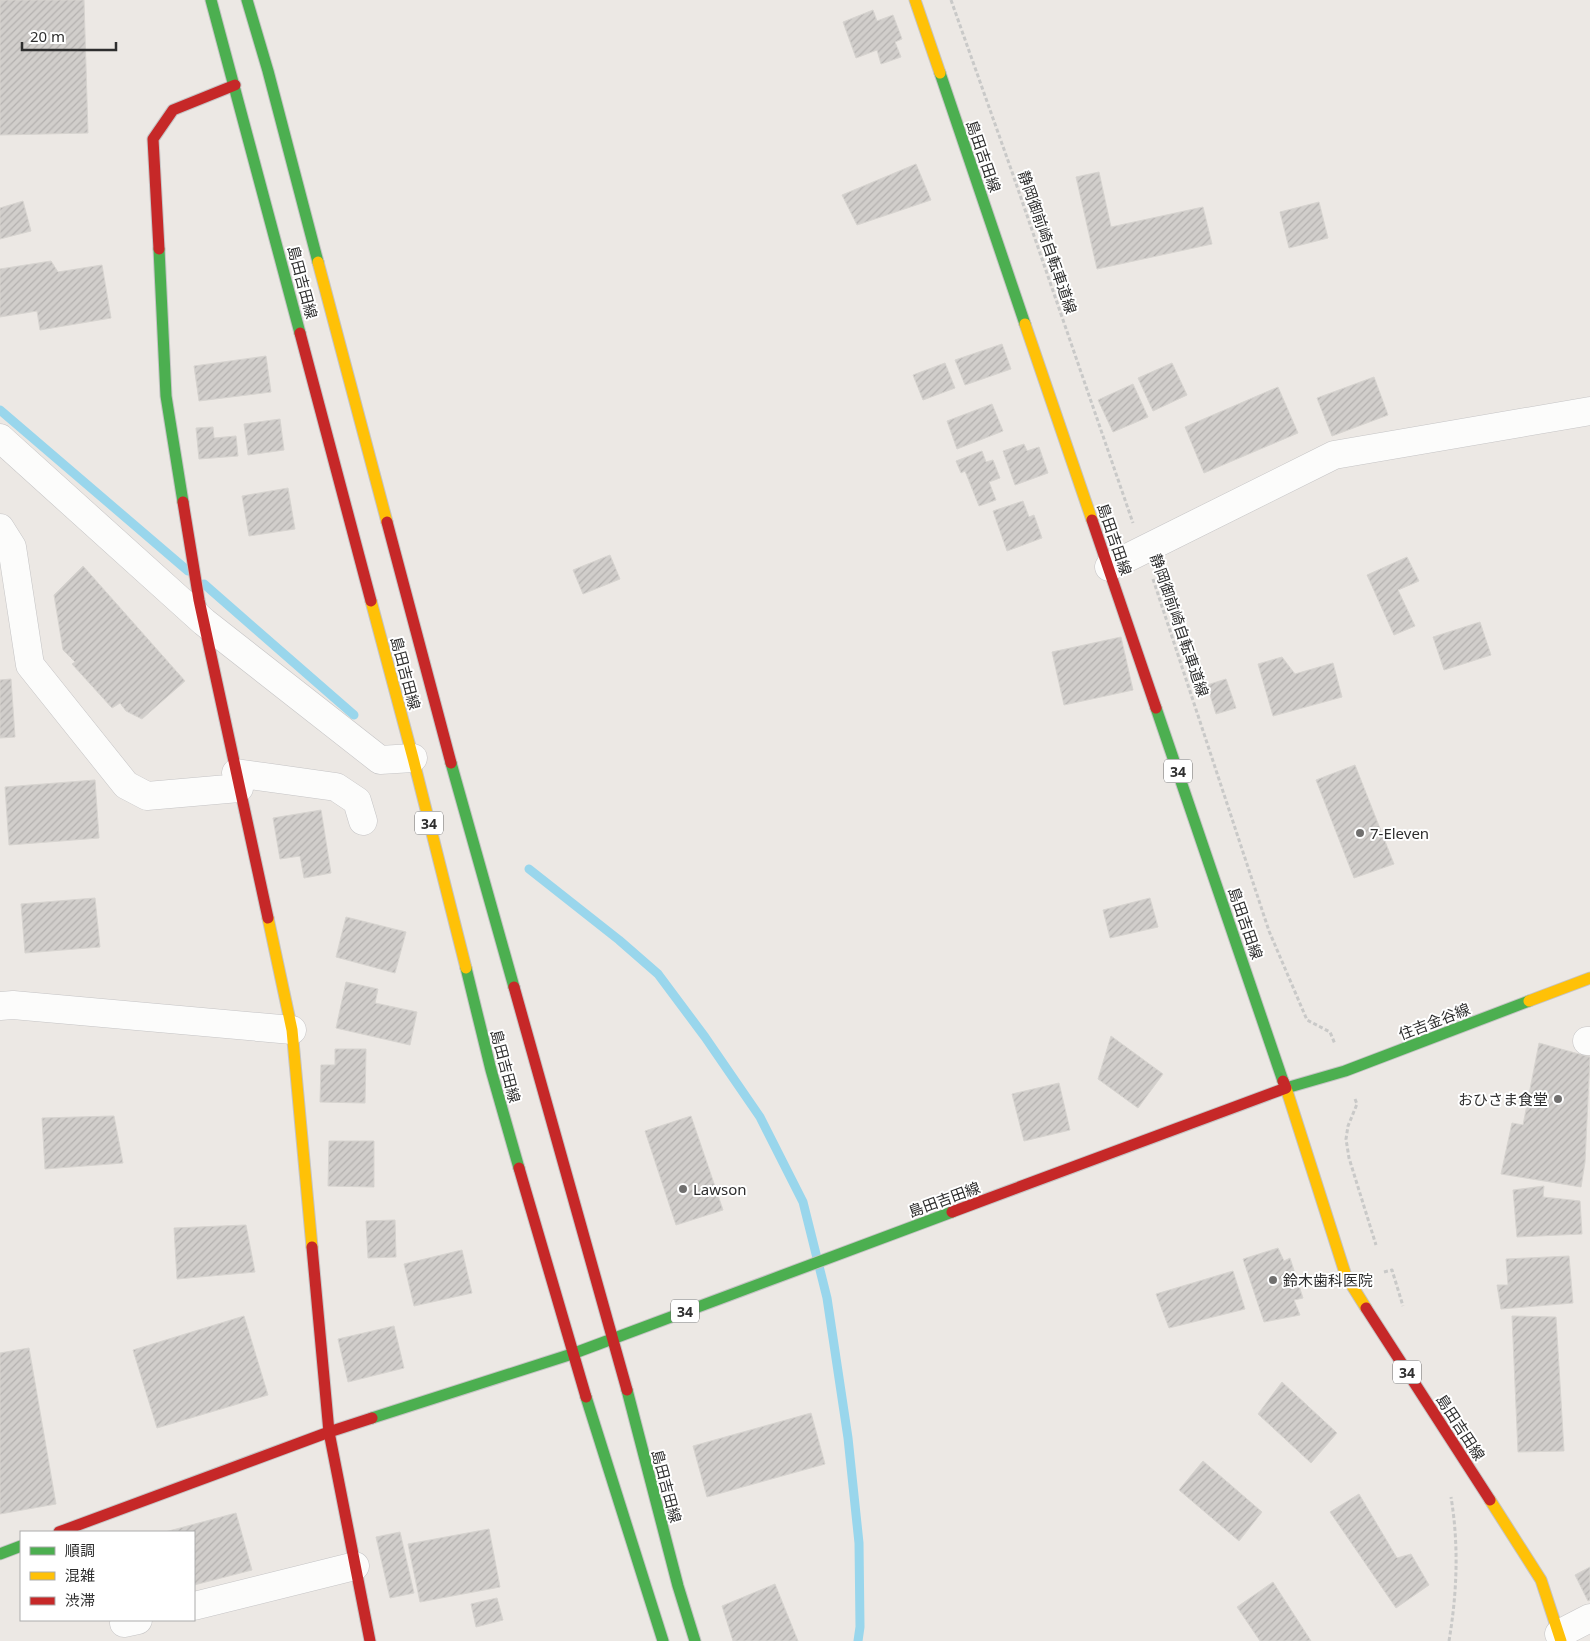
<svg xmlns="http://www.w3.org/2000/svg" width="1590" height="1641" font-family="'Noto Sans','Noto Sans JP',sans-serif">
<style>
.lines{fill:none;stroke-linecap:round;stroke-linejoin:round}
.stream{stroke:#99d6ec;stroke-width:9}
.building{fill:url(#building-hatch);stroke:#d7d4d0}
.street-casing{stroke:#c5c4c5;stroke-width:29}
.fast-casing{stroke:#c5c4c5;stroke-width:13}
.slow-casing{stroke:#c5c4c5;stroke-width:13}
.jam-casing{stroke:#c5c4c5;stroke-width:13}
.path{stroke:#c9c9c8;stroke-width:3;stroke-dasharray:4 2.5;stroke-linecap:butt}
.street{stroke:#fcfcfb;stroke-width:28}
.fast{stroke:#4caf50;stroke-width:11}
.slow{stroke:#ffc107;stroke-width:11}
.jam{stroke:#c62828;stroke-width:11}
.poi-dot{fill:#706f6e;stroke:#fff;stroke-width:2}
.labels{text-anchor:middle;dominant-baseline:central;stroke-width:4;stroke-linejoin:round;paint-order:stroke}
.shield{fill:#fff;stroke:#6d6d6d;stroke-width:1}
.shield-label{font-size:14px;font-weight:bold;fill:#2e2e2e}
.street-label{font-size:15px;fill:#2e2e2e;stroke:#fff}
.poi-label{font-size:15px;fill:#2e2e2e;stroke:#fff;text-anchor:start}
</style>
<defs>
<pattern id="building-hatch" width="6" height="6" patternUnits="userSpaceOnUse" patternTransform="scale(1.25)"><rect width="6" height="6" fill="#d1cecb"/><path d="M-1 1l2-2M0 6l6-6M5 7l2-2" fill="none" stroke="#b4b1af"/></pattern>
</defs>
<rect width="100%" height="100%" fill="#ece8e4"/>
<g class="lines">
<path class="stream" d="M0,410l188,161
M204,584l150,131
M529,869l90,71 39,34 47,63 55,80 43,85 24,96 21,140 11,105 1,84 -2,14"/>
</g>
<path class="building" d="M0,0h84l4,133 -88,2z
M873,10l4,11 16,-6 9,24 -7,3 6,15 -20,7 -4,-14 -21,8 -13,-36z
M916,164l15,36 -74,25 -15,-30z
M1099,172l12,55 92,-20 9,37 -115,25 -21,-92z
M23,201l8,30 -31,8v-31z
M1319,202l9,36 -39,10 -9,-36z
M51,261l7,11 44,-7 9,53 -71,12 -3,-19 -37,6v-48z
M1002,344l9,25 -46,16 -10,-25z
M266,356l5,36 -72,9 -5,-35z
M945,363l10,25 -32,12 -10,-25z
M1172,363l15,32 -34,16 -15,-33z
M1374,377l14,38 -56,21 -15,-38z
M1133,384l15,33 -35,15 -15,-32z
M1278,387l20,46 -94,40 -19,-46z
M992,404l11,27 -46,18 -10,-28z
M280,419l4,31 -36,5 -4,-31z
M213,427l1,11 22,-2 2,20 -39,3 -3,-31z
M1024,444l3,7 12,-4 9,26 -33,12 -12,-34z
M982,451l4,11 7,-2 7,18 -11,4 7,18 -17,6 -14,-35 -4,2 -5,-12z
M288,488l7,41 -46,7 -7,-40z
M1023,501l6,16 5,-2 8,23 -35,13 -14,-40z
M610,555l10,24 -37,15 -10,-24z
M1407,557l12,24 -21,9 17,36 -21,9 -27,-60z
M83,566l102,115 -43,38 -16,-8 -6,-8 -8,5 -40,-44 3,-2 -12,-12 -9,-55z
M1480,622l11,33 -47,15 -11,-33z
M1121,637l12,53 -69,15 -12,-53z
M1282,657l13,17 38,-11 9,34 -69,19 -15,-52z
M11,679l4,58 -15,1v-58z
M1226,679l10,29 -20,6 -9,-29z
M1355,765l39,99 -40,14 -38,-98z
M95,780l4,58 -90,7 -4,-58z
M321,810l10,63 -27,5 -4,-22 -20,3 -7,-41z
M95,898l5,49 -75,6 -4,-49z
M1150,898l8,29 -48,11 -7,-28z
M346,917l60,15 -11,41 -59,-16z
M346,982l32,7 -3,14 42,9 -7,33 -74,-17z
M1111,1036l52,38 -25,34 -40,-29z
M1539,1043l51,14 -5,105 -4,25 -80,-13 11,-51 11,2z
M335,1049h31l-1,54 -45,-1 1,-37h14z
M1059,1083l11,47 -46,11 -12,-47z
M114,1116l9,47 -78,6 -3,-51z
M691,1116l32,94 -47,15 -31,-94z
M329,1141h45v46l-46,-1z
M1544,1186l-1,11 37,4 2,33 -65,3 -4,-47z
M395,1220l1,37 -28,1 -2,-37z
M246,1225l9,47 -78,7 -3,-51z
M1278,1248l6,13 6,-3 13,40 -9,2 6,15 -36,7 -21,-63z
M462,1250l10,43 -58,13 -10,-42z
M1569,1256l4,47 -72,6 -4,-24h11l-2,-26z
M1233,1271l12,38 -76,19 -13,-34z
M244,1316l24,79 -111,33 -24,-78z
M1512,1316l44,1 8,134 -46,1z
M394,1326l10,42 -56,14 -10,-43z
M29,1348l27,156 -56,10v-161z
M1282,1382l55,51 -26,30 -53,-49z
M811,1413l14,51 -118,33 -14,-51z
M1203,1461l59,51 -23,29 -60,-51z
M1359,1494l38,64 14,-4 18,31 -33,23 -66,-96z
M236,1513l16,57 -58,15v-53h-29z
M489,1529l11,58 -80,15 -12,-58z
M400,1532l14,61 -24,5 -14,-61z
M1590,1567v33l-2,1 -13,-26z
M1273,1582l38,59h-51l-23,-34z
M775,1584l23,57h-65l-11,-35z
M497,1598l6,22 -27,7 -5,-23z"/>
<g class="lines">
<g class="street-casing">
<path id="street" d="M0,438l204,184 176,138 33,-2
M0,528l12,19 18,118 96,120 21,11 92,-8
M1109,567l225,-112 256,-44
M236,773l100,14 21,14 6,20
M0,1006l13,-1 279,25
M1587,1041h3
M194,1606l161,-40
M124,1623l14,-3
M1559,1634l31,-16"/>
</g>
<g class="fast-casing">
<path id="fast" d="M211,0l89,333
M247,0l21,71 50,191
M940,73l85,251
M159,249l7,147 17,106
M1156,708l127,373
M451,763l63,224
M466,968l25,102 28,98
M1286,1088l59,-17 184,-70
M572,1354l380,-142
M627,1390l51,196 17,55
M586,1397l77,244
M372,1418l200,-64
M0,1554l21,-8"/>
</g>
<g class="slow-casing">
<path id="slow" d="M915,0l25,73
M318,262l69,260
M1025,324l67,196
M371,601l42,157 53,210
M268,918l24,112 20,217
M1529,1001l61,-23
M1286,1088l60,188 20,32
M1490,1500l51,80 20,61"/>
</g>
<g class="jam-casing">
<path id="jam" d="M159,249l-6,-110 20,-29 62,-25
M300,333l71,268
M183,502l16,98 69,318
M1092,520l64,188
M387,522l64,241
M514,987l113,403
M519,1168l67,229
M952,1212l334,-124 -3,-7
M312,1247l17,185 41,209
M1366,1308l124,192
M59,1532l270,-100 43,-14"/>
</g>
<path class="path" d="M951,0l60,169 122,354
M1153,579l116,352 38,89 23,12 5,12
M1355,1099l2,5 -9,22 -2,13 3,19 27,87
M1384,1272l8,-2 11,36
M1449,1641c8,-48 10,-95 2,-144"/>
<use href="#street" class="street"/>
<use href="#fast" class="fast"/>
<use href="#slow" class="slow"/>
<use href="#jam" class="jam"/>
</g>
<g class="poi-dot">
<circle cx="1360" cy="833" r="5"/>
<circle cx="1558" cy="1099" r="5"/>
<circle cx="683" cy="1189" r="5"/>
<circle cx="1273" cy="1280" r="5"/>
</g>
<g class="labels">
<g class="shield">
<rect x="1164" y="759.5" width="28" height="23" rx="4"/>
<rect x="415" y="811.5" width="28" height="23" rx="4"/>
<rect x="671" y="1299.5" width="28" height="23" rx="4"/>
<rect x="1393" y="1360.5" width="28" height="23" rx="4"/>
</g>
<g class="shield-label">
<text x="1178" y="771">34</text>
<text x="429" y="823">34</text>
<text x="685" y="1311">34</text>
<text x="1407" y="1372">34</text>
</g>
<g class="street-label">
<text transform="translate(984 156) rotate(71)">島田吉田線</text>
<text transform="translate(1048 242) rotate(71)">静岡御前崎自転車道線</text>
<text transform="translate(303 282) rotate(75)">島田吉田線</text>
<text transform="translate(1115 539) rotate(71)">島田吉田線</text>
<text transform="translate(1180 625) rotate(71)">静岡御前崎自転車道線</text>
<text transform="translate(406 673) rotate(75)">島田吉田線</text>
<text transform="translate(1246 923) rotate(71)">島田吉田線</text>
<text transform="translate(1434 1021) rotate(-21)">住吉金谷線</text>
<text transform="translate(506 1066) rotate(75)">島田吉田線</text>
<text transform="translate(944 1199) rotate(-20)">島田吉田線</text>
<text transform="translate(1461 1427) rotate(57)">島田吉田線</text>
<text transform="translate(667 1486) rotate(75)">島田吉田線</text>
</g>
<g class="poi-label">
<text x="1370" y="833">7-Eleven</text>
<text x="1548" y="1099" text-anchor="end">おひさま食堂</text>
<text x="693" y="1189">Lawson</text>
<text x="1283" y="1280">鈴木歯科医院</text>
</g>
</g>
<rect x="20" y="1531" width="175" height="90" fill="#ffffff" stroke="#ababab"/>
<rect x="30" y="1547" width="25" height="8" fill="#4caf50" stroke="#ababab"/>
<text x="65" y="1556" font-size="15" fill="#2e2e2e">順調</text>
<rect x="30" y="1572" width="25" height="8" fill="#ffc107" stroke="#ababab"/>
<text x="65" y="1581" font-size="15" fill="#2e2e2e">混雑</text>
<rect x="30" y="1597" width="25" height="8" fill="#c62828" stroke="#ababab"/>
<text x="65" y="1606" font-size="15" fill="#2e2e2e">渋滞</text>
<path d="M22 42v8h94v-8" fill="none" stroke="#2e2e2e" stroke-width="2.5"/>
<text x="30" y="42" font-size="15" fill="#2e2e2e" stroke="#ffffff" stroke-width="4" paint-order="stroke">20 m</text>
</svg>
